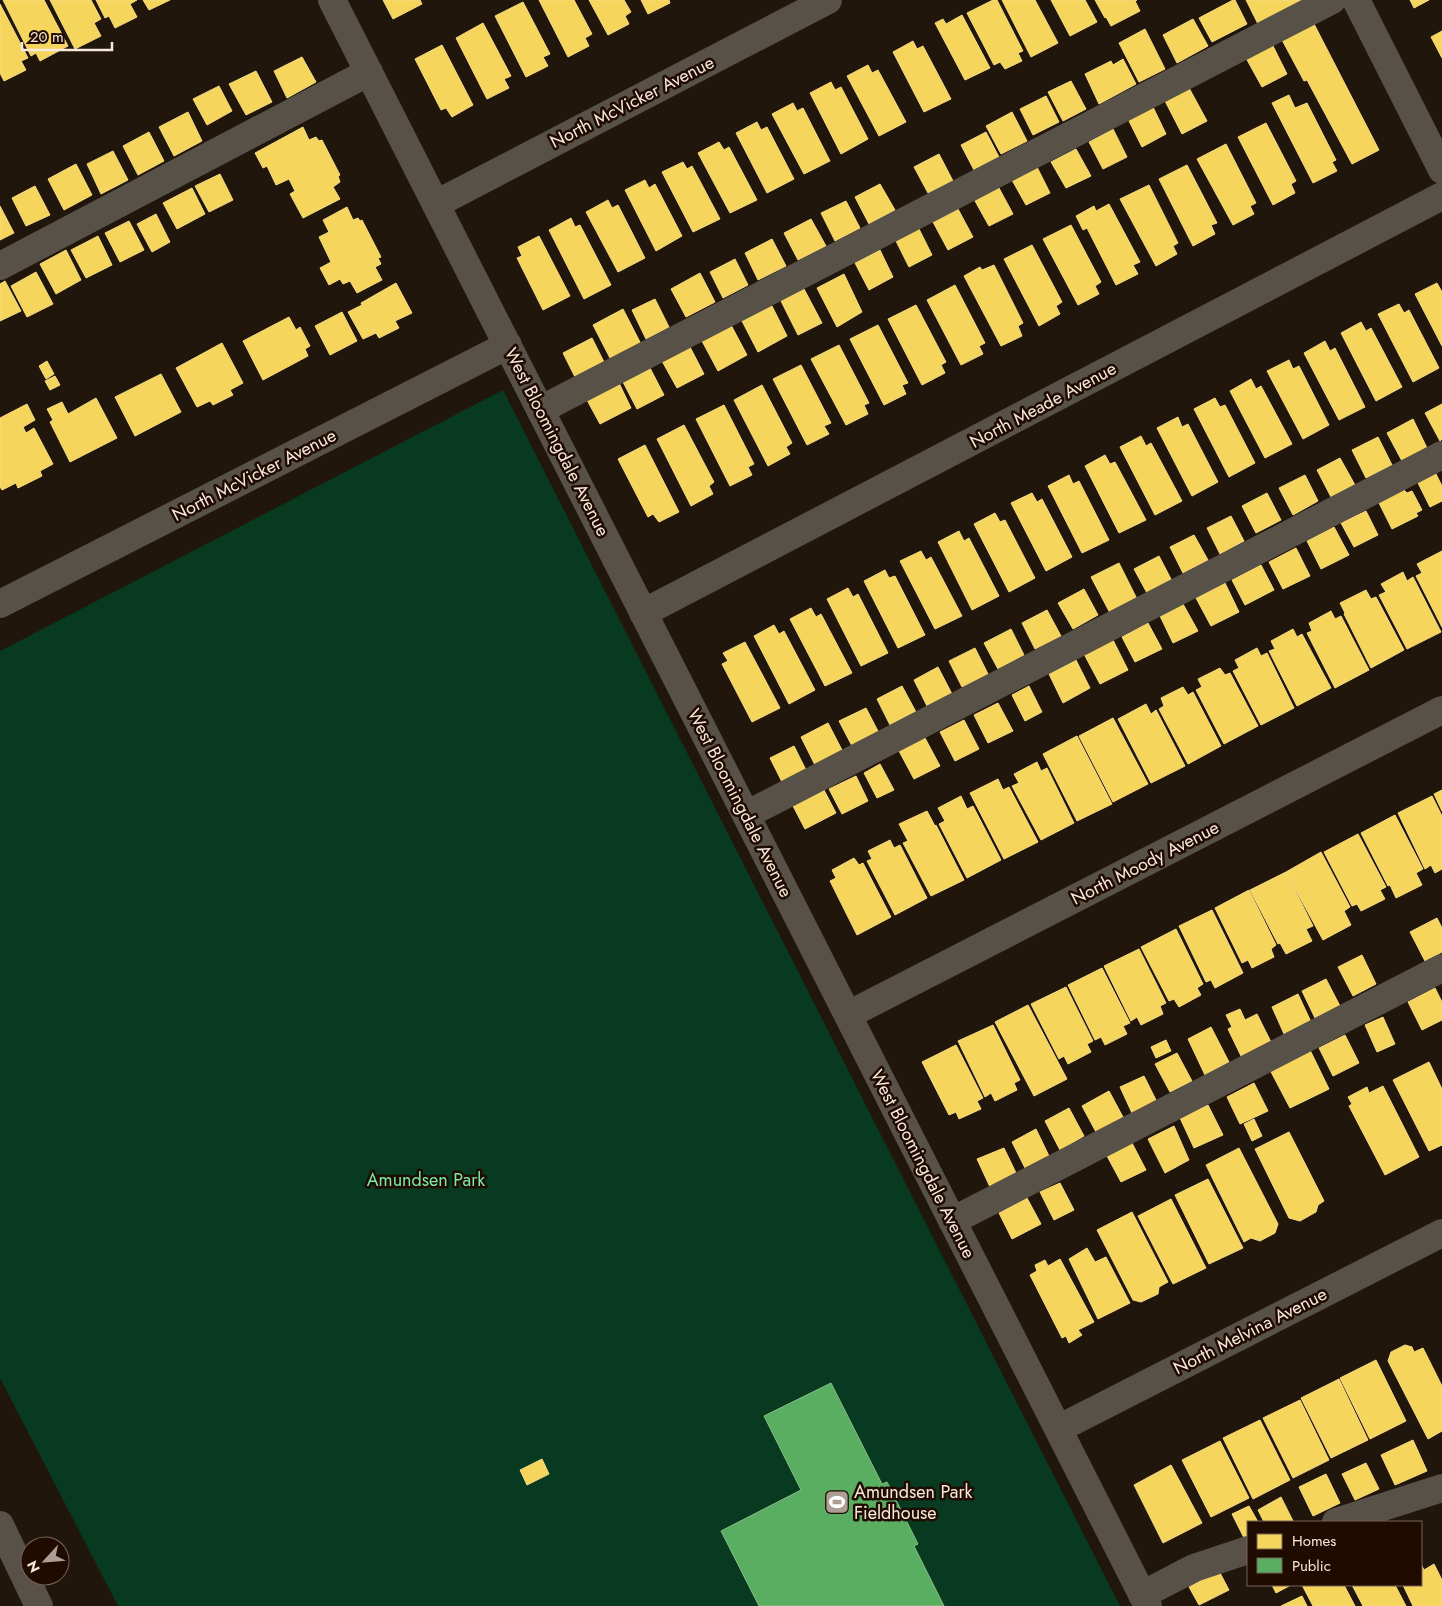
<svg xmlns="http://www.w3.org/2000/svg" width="1442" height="1606" font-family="Jost,sans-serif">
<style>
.green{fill:#073a20}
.homes{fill:#f6d55c;stroke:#f7db82}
.public{fill:#5aae61;stroke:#89bf86}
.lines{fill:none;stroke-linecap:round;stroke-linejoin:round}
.minor{stroke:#585147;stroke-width:28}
.labels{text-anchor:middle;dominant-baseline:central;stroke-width:5;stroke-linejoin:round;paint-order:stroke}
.street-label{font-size:18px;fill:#f8e8dc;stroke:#200b00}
.park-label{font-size:18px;fill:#78eca9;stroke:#200b00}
.poi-label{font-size:18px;fill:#f8e8dc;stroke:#200b00;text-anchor:start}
</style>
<rect width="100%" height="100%" fill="#21160b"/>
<path class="green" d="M503,390l617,1216h-1002l-118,-228v-727z"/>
<path class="homes" d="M3,0h41l24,46 -28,15 -4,-8 -5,3z
M50,0h41l10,19 -7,4 7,13 -26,13z
M96,0h41l-7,4 7,13 -22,11 -6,-12 -4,2z
M143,0h27l-21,10z
M383,0h37l2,4 -29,15z
M539,0h35l18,34 -7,4 4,8 -21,11z
M589,0h35l7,12 -6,4 4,8 -21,11z
M641,0h28l1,3 -22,11z
M993,0h4l26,51 -5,2 4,8 -17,8 -5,-7 -6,3 -27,-52z
M1002,0h33l23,43 -27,14z
M1051,0h34l12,22 -27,14z
M1095,0h42l-2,1 5,10 -29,15 -5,-9 -1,1z
M1233,0h2l12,24 -35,18 -13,-24z
M1246,0h58l-46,24z
M1410,0h19l-15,8z
M523,2l27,52 -7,3 5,9 -22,11 -31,-61z
M0,4l28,54 -7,3 5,9 -22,11 -4,-8z
M962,15l28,53 -25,12 -30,-57 8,-4 3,5z
M1193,19l15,27 -31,17 -14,-28z
M1313,22l66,128 -27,14 -45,-84 -3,1 -23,-43z
M483,23l28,53 -7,3 5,9 -22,11 -31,-61z
M1145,29l20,40 -26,13 -20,-39z
M1442,31v27l-11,-21z
M913,41l4,8 6,-3 28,53 -27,13 -31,-60z
M1272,44l15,30 -25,13 -16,-29z
M442,45l31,60 -21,12 -6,-9 -5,2 -26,-51z
M302,57l14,25 -29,16 -13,-27z
M1123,59l13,25 -37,20 -14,-30 26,-13 2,4z
M868,65l4,8 6,-3 28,52 -27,14 -32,-60z
M256,71l16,31 -26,13 -17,-31z
M1071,81l15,28 -23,12 -15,-29z
M831,82l4,8 6,-3 27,52 -27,15 -31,-61z
M219,86l13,25 -25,14 -14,-26z
M1188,86l19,35 -25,13 -18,-35z
M1289,95l6,13 12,-5 29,57 -4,2 5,9 -24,12 -41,-80z
M1046,96l13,26 -26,13 -13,-26z
M793,103l4,8 6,-3 27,53 -26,13 -32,-60z
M1153,107l13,27 -24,13 -14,-28z
M188,112l14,29 -28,15 -15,-29z
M1012,112l15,29 -26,13 -15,-28z
M757,122l4,8 6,-3 27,52 -27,14 -31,-60z
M1266,123l30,58 -5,3 4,9 -22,12 -35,-68z
M303,127l6,13 7,-3 3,4 3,-1 18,35 -2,1 2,6 -7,5 7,12 -37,19 -13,-24 5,-3 -6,-12 -13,6 -9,-19 -4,2 -8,-15z
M1113,129l14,28 -24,12 -14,-27z
M149,132l15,29 -26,14 -15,-29z
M986,132l13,25 -25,13 -13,-25z
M719,142l5,8 5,-3 28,53 -27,13 -32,-60z
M1226,144l30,59 -6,3 4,8 -21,11 -36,-66z
M1076,149l15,27 -25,12 -15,-26z
M113,151l15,29 -27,14 -14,-30z
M939,154l14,27 -25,12 -14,-26z
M683,162l4,7 5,-3 28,53 -27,13 -31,-60z
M76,164l16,31 -28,15 -16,-31z
M1187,165l30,58 -6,2 4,9 -22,12 -34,-67z
M1037,167l13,26 -24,12 -14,-25z
M220,174l13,26 -24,12 -14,-26z
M645,180l4,8 6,-4 27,52 -26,15 -31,-61z
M880,184l15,26 -26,14 -14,-27z
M1149,185l29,58 -5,3 4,8 -21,12 -36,-67z
M35,186l15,29 -24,11 -14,-28z
M192,188l13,26 -28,15 -14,-26z
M999,188l14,26 -24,12 -14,-25z
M608,200l4,8 6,-3 27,53 -27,14 -32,-60z
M846,201l14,27 -25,13 -14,-28z
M1109,204l31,58 -7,3 5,9 -22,11 -29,-57 -4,2 -7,-14 18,-10 2,5z
M0,206l14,27 -14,7z
M347,207l6,13 5,-2 2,3 2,-1 19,37 -3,1 3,6 -6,3 7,13 -25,13 -7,-12 -7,3 -3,-5 -11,6 -9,-17 11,-6 -12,-25 10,-5 -6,-12z
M958,209l15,28 -25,13 -15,-28z
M156,214l14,28 -18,10 -15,-28z
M571,218l4,9 5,-2 31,60 -27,14 -35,-69z
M811,219l15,27 -28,14 -14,-27z
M129,221l15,29 -24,12 -15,-29z
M1071,225l30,57 -6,4 4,8 -21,11 -35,-66z
M919,229l13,26 -23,12 -13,-26z
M98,236l14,29 -26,13 -15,-28z
M539,236l31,60 -27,14 -26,-52 5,-2 -4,-9z
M772,239l14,27 -28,14 -13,-27z
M1032,245l30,57 -6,4 4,8 -21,12 -35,-67z
M66,250l15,30 -25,14 -16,-30z
M880,250l13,27 -24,13 -14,-27z
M735,259l13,26 -25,13 -13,-26z
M994,265l29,58 -5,3 4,10 -21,10 -37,-70 16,-9 2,3z
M36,272l17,32 -26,13 -16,-31z
M700,273l15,29 -29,15 -15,-28z
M844,274l18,38 -25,15 -20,-39z
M5,281l16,30 -21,10v-37z
M396,283l16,30 -17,8 4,7 -20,10 -3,-5 -13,6 -15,-27 14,-7 -1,-2z
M1437,283l5,9v54l-27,-52z
M955,285l30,58 -6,3 4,8 -22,11 -34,-65z
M804,289l18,34 -24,12 -17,-34z
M655,299l14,28 -23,12 -14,-29z
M1399,304l5,9 5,-3 30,58 -26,14 -35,-68z
M916,305l30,57 -5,3 4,8 -23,12 -34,-66z
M772,306l15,30 -29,16 -16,-31z
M623,309l19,37 -30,16 -19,-37z
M342,312l15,29 -27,14 -15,-29z
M289,317l7,13 4,-3 10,19 -5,3 3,7 -45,24 -20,-39z
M1361,322l5,9 5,-3 31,59 -26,14 -35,-68z
M731,325l16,30 -29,16 -16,-30z
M878,325l30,58 -6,2 4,9 -22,11 -34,-66z
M592,338l12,24 -29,15 -12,-24z
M1325,341l5,10 5,-3 30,59 -26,13 -35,-67z
M222,343l21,40 -13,7 3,5 -20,10 -3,-4 -13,6 -21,-39z
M839,345l30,58 -5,2 4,9 -22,11 -35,-66z
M690,347l14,27 -27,14 -15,-27z
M1289,360l4,9 6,-3 30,59 -26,14 -36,-68z
M47,361l7,13 -8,5 -7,-13z
M801,365l30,58 -7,3 5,8 -22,11 -34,-66z
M650,368l14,27 -27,14 -14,-27z
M161,374l20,38 -46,24 -20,-39z
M55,376l5,9 -10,5 -5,-9z
M1251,379l5,10 5,-3 31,58 -27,14 -35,-67z
M619,383l12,25 -31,16 -13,-24z
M762,385l30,58 -6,4 4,7 -22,12 -34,-66z
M96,398l21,40 -47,24 -20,-40 3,-2 -6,-11 15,-7 6,12z
M1215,398l5,9 5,-2 30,58 -26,14 -35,-68z
M27,404l8,16 -12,7 3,6 8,-5 19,36 -13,7 2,5 -24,12 -2,-5 -14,7 -2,-3v-69z
M1442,404v35l-2,2 -15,-28z
M724,405l30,59 -6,3 4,8 -22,11 -34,-67z
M1178,417l4,10 6,-3 30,58 -26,14 -35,-68z
M1413,419l14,29 -25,13 -15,-28z
M684,425l30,57 -5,4 4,8 -22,12 -34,-67z
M1141,436l5,10 5,-3 31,58 -27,14 -35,-68z
M1378,437l14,28 -26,13 -14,-28z
M645,445l34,67 -20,10 -6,-8 -5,3 -30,-58z
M1105,455l5,9 5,-2 31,58 -27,13 -34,-67z
M1340,458l15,27 -24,12 -14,-27z
M1435,472l7,14v15l-12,6 -13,-26z
M1069,475l4,9 6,-3 30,59 -27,13 -34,-67z
M1305,475l13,26 -25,14 -14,-27z
M1404,490l3,3 5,-2 10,19 -6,3 2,3 -26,13 -13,-26z
M1032,493l5,9 5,-3 30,58 -26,14 -35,-68z
M1267,493l14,27 -25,13 -14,-27z
M1366,511l12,24 -24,12 -13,-24z
M995,513l5,9 5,-2 30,58 -26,14 -35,-68z
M1231,516l13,25 -24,13 -13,-26z
M1334,527l15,28 -28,14 -14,-28z
M959,531l5,10 5,-3 30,58 -27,14 -34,-68z
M1194,535l14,25 -25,13 -13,-26z
M1296,548l14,28 -27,13 -14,-27z
M921,551l5,9 5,-3 31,59 -27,13 -35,-68z
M1442,551v76l-26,-51 6,-3 -5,-9z
M1159,556l13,25 -25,12 -13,-24z
M1119,563l18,36 -27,14 -19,-36z
M1261,565l13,25 -29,15 -13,-25z
M885,570l4,8 6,-2 30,59 -27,13 -34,-67z
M1403,572l4,9 6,-4 28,55 -34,17 -28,-54 7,-3 -5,-8z
M1225,583l14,29 -28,14 -15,-28z
M848,588l5,9 5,-3 30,59 -27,13 -34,-67z
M1084,589l14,26 -25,14 -15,-26z
M1366,590l5,9 5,-2 28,53 -33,18 -27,-54 1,-1 -5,-10z
M1183,604l15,27 -25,12 -13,-27z
M811,608l5,9 5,-3 31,59 -27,13 -35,-67z
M1047,610l14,26 -26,13 -13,-26z
M1331,611l4,8 6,-3 28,54 -34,18 -28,-55 5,-2 -3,-8z
M1148,623l14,26 -27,13 -13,-25z
M774,625l5,9 5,-3 31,59 -26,14 -35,-68z
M1011,629l13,26 -26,14 -14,-26z
M1293,629l4,8 5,-3 29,54 -34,18 -28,-55 6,-2 -4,-8z
M1113,640l15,30 -28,14 -16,-30z
M745,642l35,66 -28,14 -30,-58 6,-3 -5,-8z
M975,648l13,26 -26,13 -13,-26z
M1257,648l4,8 6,-3 27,55 -33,17 -28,-54 6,-3 -4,-8z
M1076,660l14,28 -27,15 -14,-29z
M938,667l14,27 -25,12 -13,-26z
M1220,668l5,7 5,-2 28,53 -34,18 -28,-54 6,-3 -4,-8z
M902,686l14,26 -26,13 -13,-26z
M1029,686l13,26 -17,9 -13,-26z
M1183,687l5,8 5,-3 28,54 -33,18 -29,-55 5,-3 -3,-8z
M998,703l15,28 -25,12 -14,-28z
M1146,704l5,10 5,-4 29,56 -34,17 -33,-64z
M866,708l13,25 -27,13 -13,-25z
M1113,718l35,66 -35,18 -34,-66z
M964,720l15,29 -24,12 -15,-29z
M828,723l14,27 -27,15 -14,-28z
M1077,736l35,68 -35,17 -34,-67z
M925,738l15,28 -26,13 -15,-28z
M794,746l12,24 -24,12 -12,-24z
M1037,762l4,9 6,-3 27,55 -33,17 -29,-54 7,-3 -5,-9z
M880,764l14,26 -17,8 -13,-25z
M856,776l12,25 -26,13 -13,-25z
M998,779l5,11 6,-3 29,55 -34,17 -34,-66z
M824,790l12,23 -31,16 -12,-23z
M1442,790v21l-8,-17z
M961,796l6,13 6,-3 28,54 -34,18 -28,-54 6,-3 -7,-13z
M1432,796l10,20v53l-7,4 -4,-8 -6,4 -27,-56z
M927,811l8,15 1,-1 28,55 -33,16 -28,-53 5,-2 -9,-17z
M1395,815l28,54 -7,4 6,12 -26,13 -6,-13 -2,1 -27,-53z
M1358,834l28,53 -6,3 5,9 -24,12 -4,-7 -5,2 -28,-54z
M890,840l4,8 6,-3 27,53 -32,17 -28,-54 5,-2 -4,-8z
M1321,852l29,55 -6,4 7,14 -28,15 -37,-68z
M854,858l5,7 4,-2 28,54 -34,18 -27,-54 6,-3 -4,-8z
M1286,872l27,54 -7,3 6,12 -26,13 -6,-11 -2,1 -28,-54z
M1249,890l27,55 -5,4 3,8 -22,11 -4,-8 -6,3 -27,-55z
M1212,910l31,63 -28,15 -4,-8 -5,2 -27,-56z
M1437,918l5,10v24l-17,9 -15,-29z
M1176,929l27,55 -6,4 4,7 -22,12 -5,-8 -5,2 -28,-54z
M1139,949l27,54 -6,3 3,8 -22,11 -4,-8 -6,4 -27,-55z
M1362,955l14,29 -23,12 -15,-29z
M1102,968l28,55 -7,3 4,8 -22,11 -4,-8 -6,3 -27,-55z
M1326,979l14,27 -25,12 -13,-27z
M1066,987l27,54 -6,3 4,8 -23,12 -4,-8 -5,3 -28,-55z
M1435,988l7,14v18l-20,10 -14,-28z
M1298,994l14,30 -27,12 -13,-29z
M1028,1005l39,74 -33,17 -39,-74z
M1240,1009l5,11 12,-6 14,28 -30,14 -13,-27 4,-2 -6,-12z
M1383,1017l12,27 -18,8 -12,-27z
M993,1025l27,55 -6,3 3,7 -22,11 -4,-8 -6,4 -27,-56z
M1211,1027l18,35 -24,13 -17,-36z
M1345,1035l14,28 -26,13 -14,-28z
M1166,1040l5,11 -15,7 -5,-11z
M956,1045l27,53 -6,3 4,8 -22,10 -3,-7 -7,3 -27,-53z
M1310,1050l19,39 -39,19 -20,-38z
M1177,1053l15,28 -22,11 -15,-28z
M1429,1062l13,27v56l-13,6 -36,-71z
M1144,1076l13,26 -25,11 -12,-26z
M1254,1083l14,28 -28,13 -13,-27z
M1383,1086l36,71 -34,18 -36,-69 3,-2 -4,-7 19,-10 2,6z
M1109,1091l14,26 -27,15 -14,-26z
M1208,1105l15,30 -29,13 -14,-30z
M1069,1108l15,28 -24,14 -15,-29z
M1254,1119l8,17 -10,5 -8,-17z
M1174,1126l15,34 -24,13 -17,-34z
M1036,1129l13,27 -24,12 -13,-26z
M1289,1132l35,69 -6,4 -2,7 -16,9 -11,-3 -34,-69z
M1132,1143l14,27 -25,12 -14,-26z
M1004,1148l13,27 -27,12 -13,-28z
M1239,1148l39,76 -3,9 -15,8 -9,-3 -7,4 -38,-77z
M1208,1179l35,69 -34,16 -34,-69z
M1060,1183l14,27 -20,10 -14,-28z
M1027,1198l14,26 -29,15 -13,-26z
M1171,1199l35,69 -33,16 -35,-68z
M1132,1212l36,70 -9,5 -1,7 -17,8 -8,-2 -36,-70z
M1087,1248l8,14 11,-5 24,46 -32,16 -29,-60z
M1060,1259l34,63 -16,8 4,5 -13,8 -3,-7 -4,2 -32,-63 7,-4 -2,-6 10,-5 3,6z
M1405,1345l7,2 2,5 9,-4 19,38v45l-14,8 -40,-78 3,-9z
M1376,1360l30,61 -36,18 -30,-61z
M1339,1379l29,61 -37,18 -30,-60z
M1300,1400l29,60 -36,18 -30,-60z
M1260,1420l30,60 -37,19 -30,-61z
M1413,1440l14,31 -32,14 -14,-30z
M1220,1441l29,57 -38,19 -29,-57z
M542,1459l7,15 -22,11 -7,-15z
M1366,1463l13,26 -24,11 -13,-26z
M1171,1465l31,58 -39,20 -29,-58z
M1326,1474l14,29 -27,13 -14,-29z
M1281,1497l12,24 -3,1h-26l-6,-12z
M1249,1506l9,16h-10v16l-3,2 -13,-26z
M1421,1564l3,6 10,-6 8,16v26h-29l-10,-21h18z
M1219,1571l10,19 -30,15 -10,-18z
M1272,1585h19l-15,8z
M1302,1585h42l11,21h-42z
M1352,1585h43l11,21h-43z
M1302,1596l5,10h-26z"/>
<path class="public" d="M831,1383l51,101 5,-2 31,62 -4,2 30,60h-185l-38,-75 80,-41 -37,-74z"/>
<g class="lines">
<path class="minor" d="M332,0l816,1606
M1356,0l86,170
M436,204l392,-204
M0,266l369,-194
M540,410l792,-410
M0,604l508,-259
M643,613l799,-417
M746,815l696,-360
M848,1015l594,-305
M952,1221l490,-253
M1058,1429l384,-196
M1336,1522l106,-34
M0,1525l39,81
M1142,1595l52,-27 54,-18"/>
</g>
<defs>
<g id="stadium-square" transform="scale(1.25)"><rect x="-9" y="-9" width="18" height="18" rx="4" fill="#ad9e93" stroke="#200b00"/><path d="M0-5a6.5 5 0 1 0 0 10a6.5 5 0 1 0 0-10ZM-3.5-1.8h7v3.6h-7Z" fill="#fff"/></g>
</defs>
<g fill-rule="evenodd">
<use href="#stadium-square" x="837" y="1502"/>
</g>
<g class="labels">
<g class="street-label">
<text transform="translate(632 102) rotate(-27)">North McVicker Avenue</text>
<text transform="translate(1043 405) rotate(-28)">North Meade Avenue</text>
<text transform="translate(557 442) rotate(63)">West Bloomingdale Avenue</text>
<text transform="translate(254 475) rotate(-27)">North McVicker Avenue</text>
<text transform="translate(740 803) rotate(63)">West Bloomingdale Avenue</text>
<text transform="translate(1145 863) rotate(-27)">North Moody Avenue</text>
<text transform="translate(923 1164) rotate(63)">West Bloomingdale Avenue</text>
<text transform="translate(1250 1331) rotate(-27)">North Melvina Avenue</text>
</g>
<g class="park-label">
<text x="426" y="1180">Amundsen Park</text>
</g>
<g class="poi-label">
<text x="854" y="1492">Amundsen Park<tspan x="854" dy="21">Fieldhouse</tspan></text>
</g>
</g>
<rect x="1247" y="1521" width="175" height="65" fill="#200b00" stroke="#766358"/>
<rect x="1257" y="1534" width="25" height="15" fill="#f6d55c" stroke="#766358"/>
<text x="1292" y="1546" font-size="15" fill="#f8e8dc">Homes</text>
<rect x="1257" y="1558" width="25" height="15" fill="#5aae61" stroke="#766358"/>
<text x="1292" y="1571" font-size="15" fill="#f8e8dc">Public</text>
<g transform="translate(45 1561) rotate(244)"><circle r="24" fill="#200b00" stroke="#766358"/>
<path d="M0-4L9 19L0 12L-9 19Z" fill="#ad9e93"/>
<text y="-8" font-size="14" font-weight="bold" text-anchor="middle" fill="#f8e8dc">N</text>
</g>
<path d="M22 42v8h90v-8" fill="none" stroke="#f8e8dc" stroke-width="2.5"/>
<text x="30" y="42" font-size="15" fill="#f8e8dc" stroke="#200b00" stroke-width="4" paint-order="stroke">20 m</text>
</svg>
